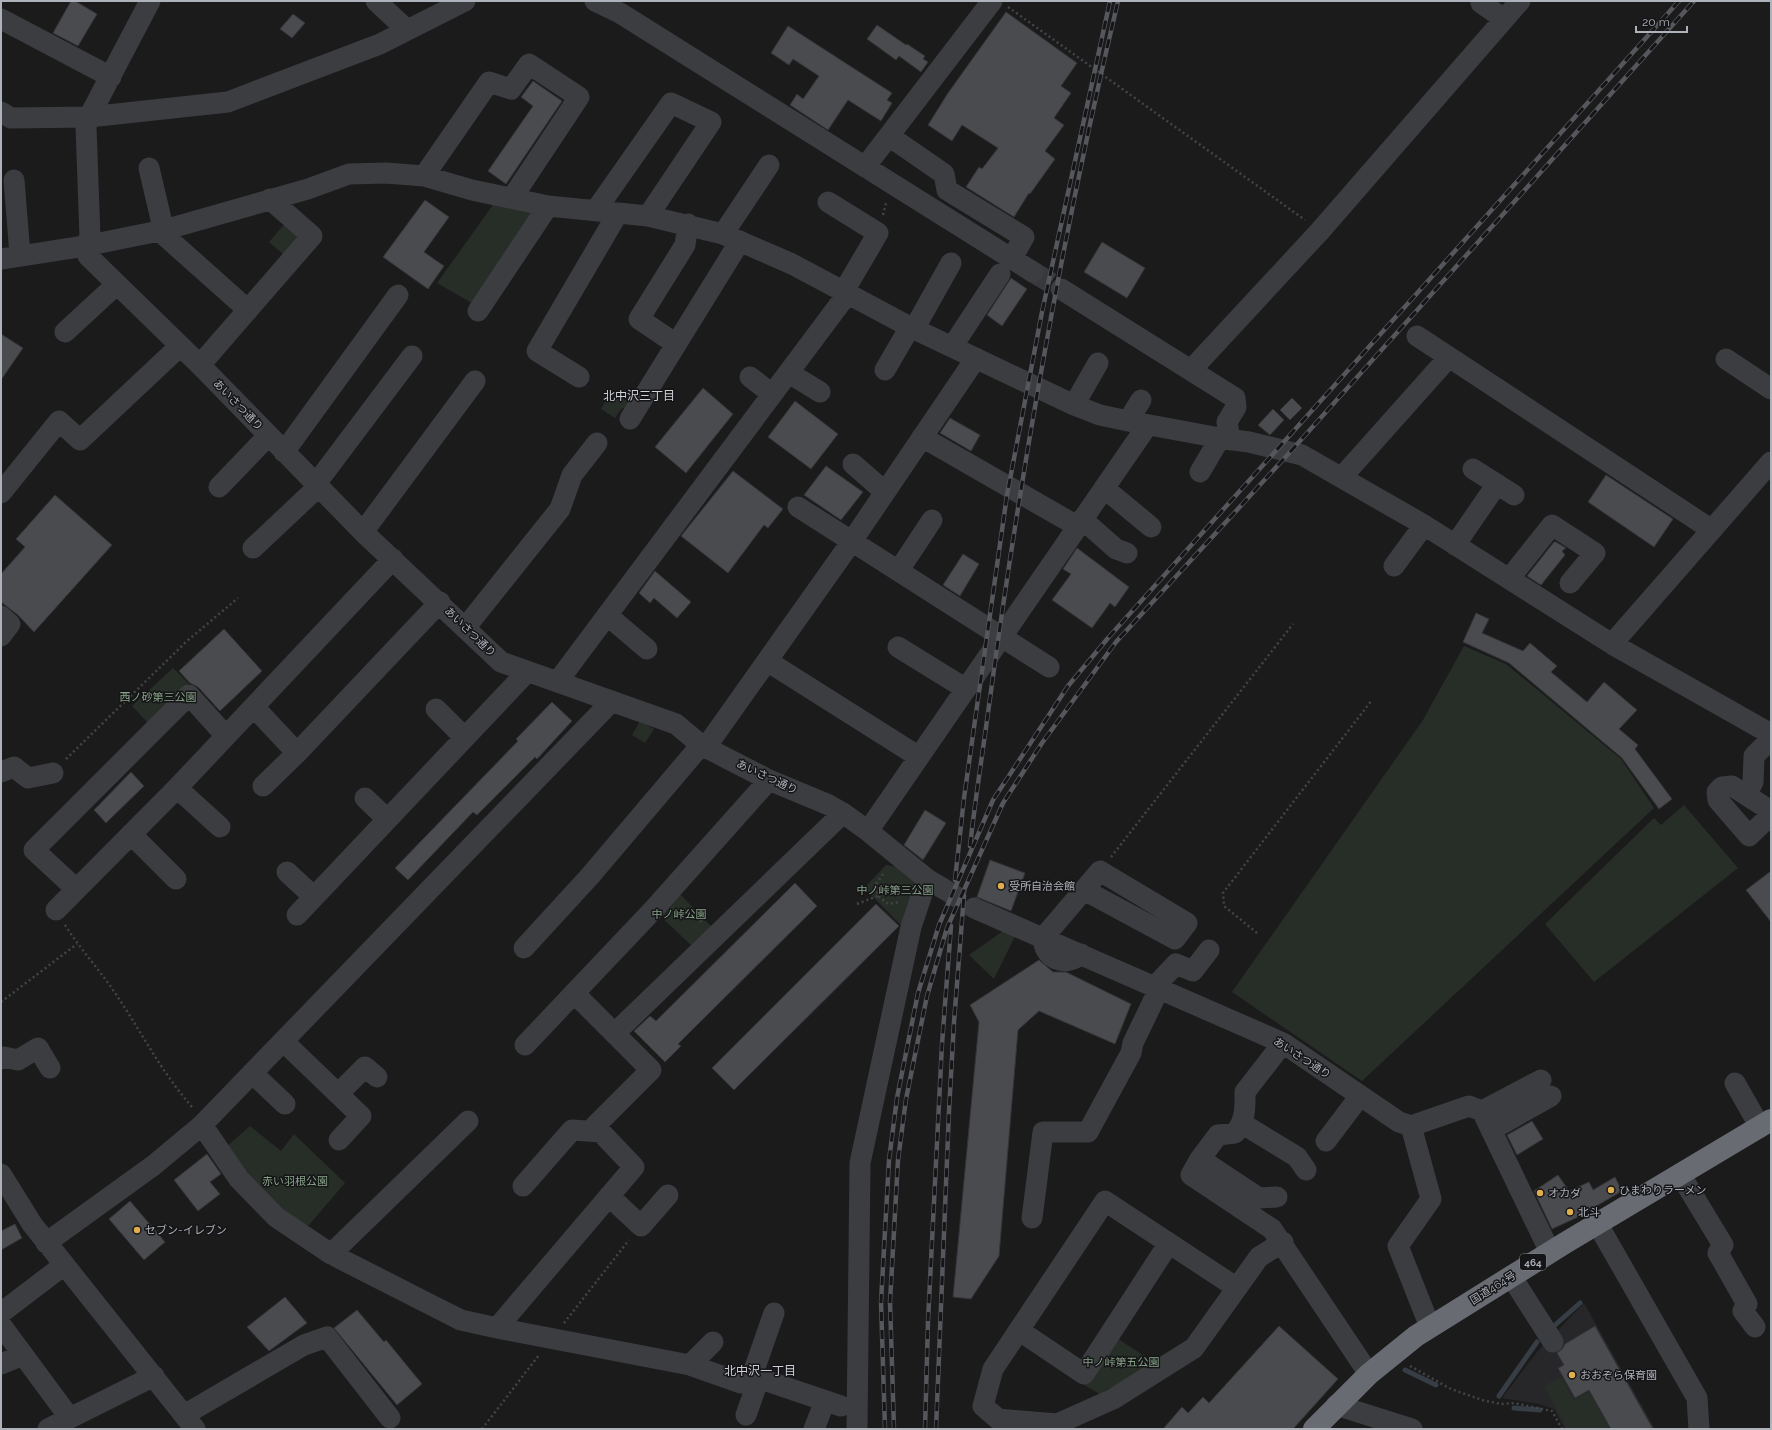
<svg xmlns="http://www.w3.org/2000/svg" width="1772" height="1430" font-family="Raleway,'Noto Sans JP',sans-serif">
<style>
.built{fill:#272729}
.green{fill:#272e28}
.lines{fill:none;stroke-linecap:round;stroke-linejoin:round}
.stream{stroke:#363d44;stroke-width:5}
.building{fill:#4a4b4e;stroke:#353538}
.minor-tunnel{stroke:#38393c;stroke-width:21;stroke-dasharray:21 10;stroke-linecap:butt}
.path{stroke:#424448;stroke-width:2.5;stroke-dasharray:2 3;stroke-linecap:butt}
.minor{stroke:#3c3d41;stroke-width:21}
.highway{stroke:#686b72;stroke-width:22}
.rail-casing{stroke:#55575c;stroke-width:4.5}
.rail{stroke:#151517;stroke-width:3;stroke-dasharray:9;stroke-linecap:butt}
.poi-dot{fill:#e0ae4f;stroke:#151517;stroke-width:1.5}
.labels{text-anchor:middle;dominant-baseline:central;stroke-width:3;stroke-linejoin:round;paint-order:stroke}
.shield{fill:#151517;stroke:#808389;stroke-width:1}
.shield-label{font-size:10px;font-weight:bold;fill:#aeb2ba}
.street-label{font-size:11px;fill:#aeb2ba;stroke:#151517}
.park-label{font-size:11px;fill:#88a389;stroke:#151517}
.poi-label{font-size:11px;fill:#aeb2ba;stroke:#151517;text-anchor:start}
.neighbourhood-label{font-size:12px;fill:#cfd1d7;stroke:#151517}
</style>
<rect width="100%" height="100%" fill="#1b1b1c"/>
<path class="built" d="M1584,1303l71,126h-90l-11,-20 -15,-5 -37,-6 35,-46z"/>
<path class="green" d="M495,202l35,8 3,6 -61,87 -35,-20z
M287,221l12,18 -15,16 -15,-13z
M611,391l19,12 -2,4 -7,2 -6,9 -14,-9z
M1464,646l42,18 115,95 33,49 -292,273 -130,-89 191,-272z
M173,668l16,16 -41,39 -16,-17z
M640,721l14,8 -9,14 -13,-8z
M1684,805l54,63 -144,114 -49,-58 109,-106 7,7z
M886,865l13,2 18,14 -12,48 -41,-41z
M678,892l36,37 -20,19 -35,-33z
M1003,931l12,5 -21,43 -25,-24z
M250,1126l31,25 13,-17 51,49 -36,42c-31,0 -65,-54 -84,-77z
M1117,1338l38,25 -55,31 -16,-9z
M1561,1377l13,23 15,-8 21,37h-43l-23,-43z"/>
<g class="lines">
<path class="stream" d="M1554,1326l26,-23
M1405,1370l31,15
M1499,1396l38,-54
M1514,1408l26,2"/>
</g>
<path class="building" d="M71,1h4l22,13 -19,32 -25,-13z
M1006,12l71,51 -16,23 10,7 -17,25 10,7 -19,26 10,8 -25,35 -1,-1 -15,24 -48,-30 13,-20 3,2 16,-21 -36,-23 -10,16 -24,-16 20,-32z
M293,14l12,9 -13,15 -12,-9z
M877,25l29,20 1,-1 18,12 -2,3 5,3 -7,10 -22,-16 -3,4 -29,-21z
M788,26l104,67 -5,7 5,3 -11,18 -33,-21 -20,30 -38,-25 7,-11 6,5 16,-23 -26,-17 -4,6 -18,-12z
M533,81l29,20 -56,83 -18,-13 45,-65 -12,-9z
M425,200l24,17 -25,35 20,14 -16,23 -45,-32z
M1102,242l43,26 -18,30 -43,-26z
M1011,278l16,11 -25,37 -15,-11z
M1,334l22,14 -22,32z
M703,388l30,26 -47,59 -31,-26z
M1292,398l10,10 -12,12 -10,-10z
M795,401l43,33 -27,35 -43,-32z
M1273,409l11,11 -14,15 -12,-10z
M950,418l30,17 -9,16 -31,-18z
M826,466l37,26 -22,28 -37,-25z
M733,471l50,38 -15,19 -4,-3 -36,48 -47,-37z
M1606,475l67,44 -19,28 -66,-45z
M55,495l57,50 -78,87 -16,-17 -17,-13v-28l24,-27 -9,-8z
M1554,542h2l10,6 -4,3 3,4 -24,30 -14,-9z
M1077,548l52,39 -14,20 -5,-4 -18,25 -40,-28 19,-26 -8,-5z
M963,554l16,10 -19,32 -17,-11z
M655,571l36,31 -14,16 -23,-20 -4,5 -11,-10z
M1476,613l13,6 -7,14 41,18 7,-8 27,23 -6,6 36,30 17,-20 33,28 -18,19 19,16 -3,4 37,50 -13,10 -37,-51 -113,-95 -46,-21z
M224,629l38,42 -42,40 -22,-24 -8,-4 -11,-12z
M552,702l20,19 -35,38 -2,-2 -58,58 -4,-3 -65,68 -13,-12 123,-127 -2,-2z
M131,772l13,14 -38,37 -12,-13z
M925,810l21,13 -23,37 -19,-15z
M990,860l35,13 -14,38 -34,-14z
M1771,871v51l-25,-32z
M795,883l22,23 -139,138 3,2 -16,16 -31,-31 16,-15 6,5z
M876,904l23,22 -165,164 -22,-22z
M1039,960l14,12h13l65,32 -16,40 -76,-33 -21,19 -19,226 -28,43 -18,-2 26,-275 -9,-17z
M1532,1121l11,18 -26,16 -10,-20z
M207,1154l14,20 -11,8 10,12 -22,17 -24,-31z
M1558,1175l11,16 20,-9 4,8 22,-13 7,14 -46,27 -24,11 -18,-38z
M130,1201l35,41 -21,18 -35,-41z
M15,1224l7,14 -21,12v-19z
M285,1297l22,26 -38,28 -22,-24z
M357,1310l27,32 2,-2 36,44 -25,21 -63,-77z
M1279,1326l59,53 -45,50h-130l19,-22 6,6 15,-16 6,6z
M1595,1326l58,103h-42l-22,-39 -14,8 -17,-30 6,-3 -7,-12 6,-5 2,-4z"/>
<g class="lines">
<path class="minor-tunnel" d="M1033,272l28,17
M944,889l30,19"/>
<path class="path" d="M1008,7l297,213
M883,215l3,-12
M66,759l121,-118 51,-43
M1111,857l182,-233
M883,874l-7,10 2,12 10,8 12,-2
M857,904l21,-8
M679,911h12l12,12
M65,925c14,22 31,41 46,62 28,40 49,84 82,121
M1257,933l-33,-27 -1,-13 149,-193
M1,1002l76,-58
M564,1323l65,-83
M1410,1366l41,23 31,11 19,4 13,-1 38,8 10,18
M482,1429l57,-74"/>
<path class="minor" d="M150,1l-61,116 -3,10 4,110 -5,9 3,10 112,109 163,167 138,130 175,62 25,21 68,35 60,25 14,8 25,18 59,48 17,10
M376,1l31,29
M595,1l25,12 413,259
M1481,3l23,16
M1,19l110,58
M1,112l10,6 78,-1 139,-15 152,-58 85,-43
M889,136l55,38 3,16 77,47 -12,21
M865,167l127,-166
M149,168l16,68 83,74
M424,176l65,-94 22,7 18,-25 50,33 -67,101
M14,180l6,75
M828,202l50,31 -34,58
M596,210l75,-107 40,19 -63,94
M723,234l46,-69
M1,259l84,-13 79,-16 144,-41 41,-15 37,-1 38,3 48,14 76,16 100,10 75,18 69,30 118,63 164,78 26,10 28,6 92,17 29,4 53,13 122,70 188,119 159,90
M1061,289l174,109 1,9 -9,15 3,18
M478,311l70,-105
M914,329l37,-66
M65,332l52,-48
M1417,336l32,21
M676,344l-37,-25 46,-74 3,-21
M952,347l48,-73
M1726,359l45,30
M200,365l112,-129 -42,-37
M1192,369l128,-138 200,-230
M885,370l25,-43
M789,373l31,19
M579,377l-42,-26 81,-138
M750,377l22,17
M1074,405l24,-42
M630,419l110,-178
M1128,421l13,-21
M922,437l155,89
M284,452l114,-157
M853,464l32,28
M1473,469l41,26
M1200,472l20,-34
M1342,477l107,-120 263,173
M315,485l97,-129
M219,487l49,-51
M1104,488l47,39
M1,493l58,-72 21,19 100,-94
M798,507l251,160
M1082,519l34,30 11,4
M363,532l112,-151
M1455,545l42,-61
M253,548l65,-61
M1394,566l30,-41
M899,570l33,-50
M1509,579l43,-54 43,28 -25,30
M607,615l40,34
M1,616l9,8 -9,12
M465,628l95,-119 12,-34 25,-32
M1612,644l159,-182
M898,647l68,42
M767,661l152,96
M558,681l290,-388
M254,707l43,46
M436,709l28,28
M706,747l146,-206 124,-183
M1,772l13,-5 14,11 25,-5
M263,786l34,-33 143,-151
M177,788l43,39
M1746,795l7,-13 1,-26 17,-17
M365,798l22,21
M1771,811l-39,-25 -10,1 -5,5 1,8 31,36 22,-21
M868,831l279,-405
M131,834l45,45
M287,872l27,25
M76,889l-42,-39 155,-155 37,41
M974,908l309,135 116,79 12,4 58,-20 13,5 68,141
M56,910l121,-122 216,-229
M297,915l230,-243
M524,948l66,-72 111,-131
M1081,954c-16,14 -37,5 -38,-16l57,-67 87,52 -12,16 -91,-49
M615,1033l228,-220
M283,1041l78,75 -22,24
M525,1045l128,-135 116,-130
M1,1059l3,-2 14,3 20,-12 12,20
M252,1073l33,31
M1735,1083l25,44
M338,1094l27,-27 12,10
M1482,1111l59,-31
M1243,1124l54,33 9,13
M202,1125l37,54 37,38 55,37 108,55 22,11 36,8 193,37 51,18 11,-7 22,-63
M1411,1126l20,73 -33,47 32,81
M1491,1130l60,-34
M1326,1141l34,-45
M1200,1159l-9,16 81,54 97,145
M1,1174l31,50 163,205
M1680,1174l43,71 -5,8 29,51 -4,7 12,16
M523,1186l49,-56 29,2
M609,1196l32,30 27,-31
M1277,1197l-18,1 -59,-39 18,-24 17,-2c11,-13 10,-25 10,-41l38,-49
M1032,1218l11,-86h45l43,-79 2,-10 26,-54 1,-8 16,-17 17,7 16,-21
M1597,1223l100,175 2,31
M46,1243l108,-78 48,-40 410,-424
M331,1254l137,-133
M1511,1276l42,66
M1237,1288l-132,-87 -112,168 -10,37 15,13 59,5 56,-25 81,-51 65,-91 24,-15
M1,1313l63,-48
M1,1325l68,92
M497,1328l137,-161 -39,-41 56,-56 -77,-77
M1020,1331l64,43 85,-131
M1,1364l22,-9
M690,1365l23,-23
M752,1376l89,30
M1336,1405l76,24
M184,1415l120,-70 23,-8 63,81
M746,1415l13,-37
M48,1429l106,-53
M814,1429l11,-28
M857,1429l3,-266 51,-236 16,-48"/>
<path class="highway" d="M1314,1429l55,-55 47,-38 149,-93 206,-123"/>
<g class="rail-casing">
<path id="rail" d="M970,846c5,-45 12,-89 18,-133 32,-239 74,-477 130,-712
M955,880l9,-82 43,-303 35,-183 68,-311
M885,1429l-4,-127 8,-142 8,-62 21,-105 21,-68 54,-125 75,-114 40,-48 571,-637
M894,1429l-4,-127 8,-142 8,-61 21,-103 20,-68 56,-125 39,-60 74,-101 175,-191 403,-450
M925,1429l3,-108 14,-277 9,-118
M936,1429l13,-318 5,-89 10,-127"/>
</g>
<use href="#rail" class="rail"/>
</g>
<g class="poi-dot">
<circle cx="1001" cy="886" r="4"/>
<circle cx="1611" cy="1190" r="4"/>
<circle cx="1540" cy="1193" r="4"/>
<circle cx="1570" cy="1212" r="4"/>
<circle cx="137" cy="1230" r="4"/>
<circle cx="1572" cy="1375" r="4"/>
</g>
<g class="labels">
<rect class="shield" x="1520" y="1254" width="26" height="16" rx="3"/>
<g class="shield-label">
<text x="1533" y="1262">464</text>
</g>
<g class="street-label">
<text transform="translate(238 405) rotate(46)">あいさつ通り</text>
<text transform="translate(470 632) rotate(44)">あいさつ通り</text>
<text transform="translate(767 777) rotate(25)">あいさつ通り</text>
<text transform="translate(1302 1058) rotate(33)">あいさつ通り</text>
<text transform="translate(1493 1288) rotate(-32)">国道464号</text>
</g>
<g class="park-label">
<text x="158" y="697">西ノ砂第三公園</text>
<text x="895" y="890">中ノ峠第三公園</text>
<text x="679" y="914">中ノ峠公園</text>
<text x="295" y="1181">赤い羽根公園</text>
<text x="1121" y="1362">中ノ峠第五公園</text>
</g>
<g class="poi-label">
<text x="1009" y="886">受所自治会館</text>
<text x="1619" y="1190">ひまわりラーメン</text>
<text x="1548" y="1193">オカダ</text>
<text x="1578" y="1212">北斗</text>
<text x="145" y="1230">セブン-イレブン</text>
<text x="1580" y="1375">おおぞら保育園</text>
</g>
<g class="neighbourhood-label">
<text x="639" y="396">北中沢三丁目</text>
<text x="760" y="1371">北中沢一丁目</text>
</g>
</g>
<rect width="1772" height="1430" fill="none" stroke="#aeb2ba" stroke-width="4"/>
<path d="M1636 26v6h51v-6" fill="none" stroke="#aeb2ba" stroke-width="2"/>
<text x="1642" y="26" font-size="12" fill="#aeb2ba" stroke="#151517" stroke-width="3" paint-order="stroke">20 m</text>
</svg>
